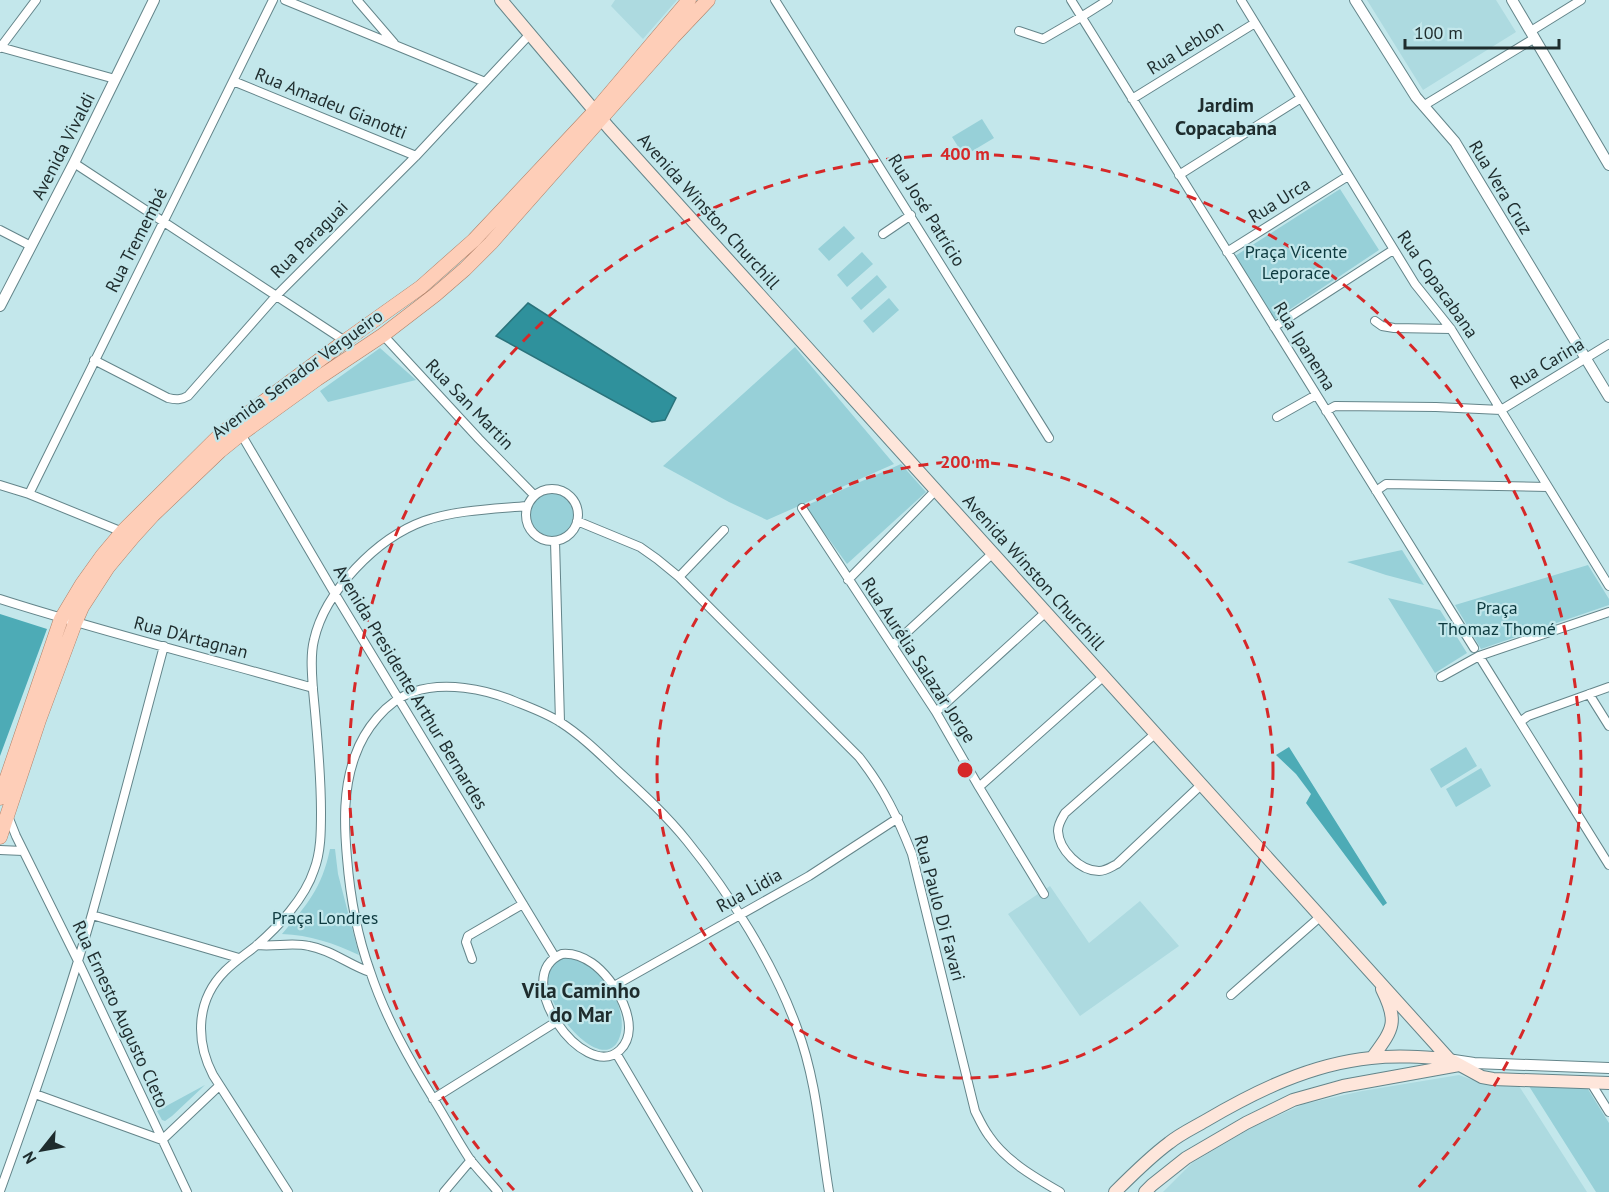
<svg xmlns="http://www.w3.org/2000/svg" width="1609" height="1192" font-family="'PT Sans',sans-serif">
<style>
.built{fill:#addae0}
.green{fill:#97d0d8}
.forest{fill:#4dabb6}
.water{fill:#2f919c;stroke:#2a737b;stroke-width:1.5}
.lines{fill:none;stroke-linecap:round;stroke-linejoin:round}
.minor-casing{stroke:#64858a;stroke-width:10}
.tertiary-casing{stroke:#64858a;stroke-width:12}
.secondary-casing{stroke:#64858a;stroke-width:14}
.primary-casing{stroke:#af8068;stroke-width:15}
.minor{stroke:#fff;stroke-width:8}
.tertiary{stroke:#fff;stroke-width:10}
.secondary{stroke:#fee6db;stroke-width:12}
.primary{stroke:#feceb8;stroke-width:14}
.ring{fill:none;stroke:#d62828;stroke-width:3;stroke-dasharray:10 8}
.labels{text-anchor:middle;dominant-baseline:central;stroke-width:4.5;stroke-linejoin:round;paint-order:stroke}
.street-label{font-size:18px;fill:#1e2c2d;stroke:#c3e7eb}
.park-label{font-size:18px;fill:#0d3a3f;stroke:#c3e7eb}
.neighbourhood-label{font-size:20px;font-weight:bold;fill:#1e2c2d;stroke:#c3e7eb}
.quarter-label{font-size:21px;font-weight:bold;fill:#1e2c2d;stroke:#c3e7eb}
.centre{fill:#d62828;stroke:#c3e7eb;stroke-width:3}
.ring-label{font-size:18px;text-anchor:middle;font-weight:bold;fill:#d62828;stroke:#c3e7eb;stroke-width:4.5;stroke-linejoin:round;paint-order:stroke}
</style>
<rect width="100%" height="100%" fill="#c3e7eb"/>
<path class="built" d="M615,0h62l-34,39 -32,-33z
M1367,0h129l20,32 -93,58z
M1050,886l39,57 51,-42 39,45 -99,70 -72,-102z
M1459,1075l25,9 35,2 68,106h-424l29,-29 61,-36 51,-23 58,-13z"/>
<path class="green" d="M982,119l12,19 -30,18 -12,-19z
M1340,189l39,61 -105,70 -39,-64z
M844,226l11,12 -26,23 -11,-12z
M862,252l11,12 -26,23 -10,-12z
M877,275l10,12 -26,23 -10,-12z
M889,298l10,12 -26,23 -10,-12z
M795,347l99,117 -127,56 -38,-18 -66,-36z
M380,348l36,32 -88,22 -8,-11z
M901,464l25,28 -79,72 -42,-58z
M527 515a25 25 0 1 1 50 0a25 25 0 1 1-50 0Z
M1402,550l22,35 -38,-10 -39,-13z
M1588,565l21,34v6l-128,44 -26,-44z
M1388,598l52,12 27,43 -32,20z
M1466,747l11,19 -36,22 -11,-19z
M1481,768l10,18 -35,21 -10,-18z
M330,849h5l3,25 21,81c-26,-12 -49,-20 -77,-21 25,-29 40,-46 48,-85z
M562,956c9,2 18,3 26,8 20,13 40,48 32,72 -15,48 -91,-42 -69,-72 2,-3 8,-6 11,-8z
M1527,1083l59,3 23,37v69h-13z
M205,1085l-33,31 -7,5 -3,-1 -5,-9z"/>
<path class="forest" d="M0,614l47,15 -47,127z
M1289,747l98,156 -4,3 -77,-103 5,-9 -15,-20 -20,-19z"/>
<path class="water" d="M528,303l148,95 -11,22 -13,2 -156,-86z"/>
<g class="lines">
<g class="minor-casing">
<path id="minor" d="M285,0l200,82
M357,0l37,43
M775,0l274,438
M1071,0l403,648
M1241,0l174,284 36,45 158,257
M1019,31l24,8 38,-22 27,-17
M1531,31l50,-31
M0,47l115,32
M0,48l36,-48
M233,81l183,75
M1132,99l123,-76
M1423,106l112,-68
M74,163l271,178
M1179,175l122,-77
M0,230l31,16
M883,234l28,-19
M1227,252l121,-76
M1375,321l7,5 12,2 57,1
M1274,327l119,-77
M383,335l96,104 55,56
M94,360l74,38c8,2 13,2 20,-2l88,-100 140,-140 114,-122
M1326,411l9,-5 101,1 65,3 108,-66
M1277,417l39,-22
M241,434l94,160 220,363
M0,485l29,9 96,39
M526 515a26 26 0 1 1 52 0a26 26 0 1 1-52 0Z
M1376,491l10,-7 162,3
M29,494l244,-494
M802,508l134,204 43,75 65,107
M577,521l63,26 17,12 22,18 180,180c25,32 38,59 53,97l63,257c4,8 8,17 14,25 17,25 45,41 71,56
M555,541l5,181
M679,577l45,-47
M848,580l88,-90
M0,599c103,33 208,59 313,89
M893,645l100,-92
M1479,656l130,209
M1441,677l38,-21 130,-44
M1589,694l20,32
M936,712l110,-100
M1520,722l8,-6 81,-29
M1156,733l-91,80c-3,5 -7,11 -7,18 1,19 22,40 41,40 7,0 12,-4 18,-7l85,-80
M979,787l125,-111
M8,816l8,20 62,125 109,231
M0,850l23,1
M92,915l147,43
M257,945c18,2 35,-3 52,1 23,4 40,19 61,26
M562,954c11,-1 21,3 30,9 22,15 52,64 28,87 -36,34 -112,-74 -58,-96z
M472,959l-6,-17 2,-6 55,-32
M614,986l195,-110 89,-58
M1231,995l90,-79
M616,1053l82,139
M1591,1083l18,29
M35,1094l127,46 57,-54
M433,1099l123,-77
M0,1191c33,-91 65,-183 92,-277 25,-89 48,-179 72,-268
M288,1192l-75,-117c-18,-35 -17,-75 12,-104 10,-10 21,-17 32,-26 21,-18 48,-47 57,-75 7,-18 7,-39 7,-58 0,-41 -4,-81 -8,-122 -1,-16 -3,-34 1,-50 11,-49 63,-102 110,-119 32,-11 69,-12 103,-15
M444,1192l27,-32
M498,1192c-9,-11 -20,-22 -29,-34 -12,-18 -22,-37 -33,-55 -26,-42 -51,-86 -66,-132 -13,-36 -20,-76 -23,-113 -3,-34 -4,-70 8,-102 9,-26 31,-55 58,-64 31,-11 72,-3 101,9 15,6 32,12 46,21 22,14 41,33 59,50 24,22 48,44 68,69 43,53 87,123 110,187 20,53 23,109 32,164"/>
</g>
<g class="tertiary-casing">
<path id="tertiary" d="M1355,0l61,97 39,45 6,10 148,245
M1512,0l97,165
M0,306l74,-143 80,-163
M1454,1060l20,3 135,5"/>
</g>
<g class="secondary-casing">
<path id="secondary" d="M501,0l108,128 840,931 33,18 11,2 116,4
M1372,1058c21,-29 27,-35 10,-69
M1115,1192c17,-17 35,-35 54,-49 11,-9 24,-15 36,-22 51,-30 106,-57 166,-63 26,-3 52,-1 78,1
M1145,1192l7,-7 34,-27 60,-35 47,-23 50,-14 116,-21"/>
</g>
<g class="primary-casing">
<path id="primary" d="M0,798l61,-179 21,-35 20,-28 21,-25 100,-99 122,-91 76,-54 53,-47 121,-129 94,-111
M0,837l39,-117 36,-97 7,-16 26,-40 25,-30 20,-22 67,-64 21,-17 76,-55 66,-44 52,-40 30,-26 26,-26 182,-206 35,-37"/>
</g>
<use href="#minor" class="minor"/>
<use href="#tertiary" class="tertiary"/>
<use href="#secondary" class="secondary"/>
<use href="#primary" class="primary"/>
</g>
<g class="ring">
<circle cx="965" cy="770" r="308"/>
<path d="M514 1190A616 616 0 1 1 1416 1190"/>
</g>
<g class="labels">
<g class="street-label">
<text transform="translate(1185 47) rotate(-32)">Rua Leblon</text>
<text transform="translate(331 103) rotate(22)">Rua Amadeu Gianotti</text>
<text transform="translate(63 146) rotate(-63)">Avenida Vivaldi</text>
<text transform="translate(1501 187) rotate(59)">Rua Vera Cruz</text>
<text transform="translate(1279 200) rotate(-32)">Rua Urca</text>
<text transform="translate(927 210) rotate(58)">Rua José Patrício</text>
<text transform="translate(709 211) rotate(48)">Avenida Winston Churchill</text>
<text transform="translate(309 239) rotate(-45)">Rua Paraguai</text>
<text transform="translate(136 240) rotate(-63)">Rua Tremembé</text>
<text transform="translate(1438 284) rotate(55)">Rua Copacabana</text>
<text transform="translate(1305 346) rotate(58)">Rua Ipanema</text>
<text transform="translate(1547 363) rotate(-31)">Rua Carina</text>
<text transform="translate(297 374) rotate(-36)">Avenida Senador Vergueiro</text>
<text transform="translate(470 404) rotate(46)">Rua San Martin</text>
<text transform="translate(1034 572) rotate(48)">Avenida Winston Churchill</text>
<text transform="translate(191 637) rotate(15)">Rua D'Artagnan</text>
<text transform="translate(919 660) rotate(57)">Rua Aurélia Salazar Jorge</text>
<text transform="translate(411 687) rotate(59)">Avenida Presidente Arthur Bernardes</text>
<text transform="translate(749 890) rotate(-29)">Rua Lidia</text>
<text transform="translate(940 908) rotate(75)">Rua Paulo Di Favari</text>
<text transform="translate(121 1014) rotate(65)">Rua Ernesto Augusto Cleto</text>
</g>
<g class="park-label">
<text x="1296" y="251">Praça Vicente<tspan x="1296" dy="21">Leporace</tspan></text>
<text x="1497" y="607">Praça<tspan x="1497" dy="21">Thomaz Thomé</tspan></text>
<text x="325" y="917">Praça Londres</text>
</g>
<g class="neighbourhood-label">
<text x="1226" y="105">Jardim<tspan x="1226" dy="23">Copacabana</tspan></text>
</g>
<g class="quarter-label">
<text x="581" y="990">Vila Caminho<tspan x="581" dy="24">do Mar</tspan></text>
</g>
</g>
<circle cx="965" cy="770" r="9" class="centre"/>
<g class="ring-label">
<text x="965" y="160">400 m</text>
<text x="965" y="468">200 m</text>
</g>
<g transform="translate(42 1150) rotate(239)" stroke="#c3e7eb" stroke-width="4.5" paint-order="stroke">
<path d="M0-4.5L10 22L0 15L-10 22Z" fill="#1e2c2d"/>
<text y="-9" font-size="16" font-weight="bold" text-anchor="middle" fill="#1e2c2d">N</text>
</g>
<path d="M1405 39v9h154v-9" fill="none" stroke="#1e2c2d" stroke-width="3"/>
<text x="1414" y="39" font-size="18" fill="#1e2c2d" stroke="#c3e7eb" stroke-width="4.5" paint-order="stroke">100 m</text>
</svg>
